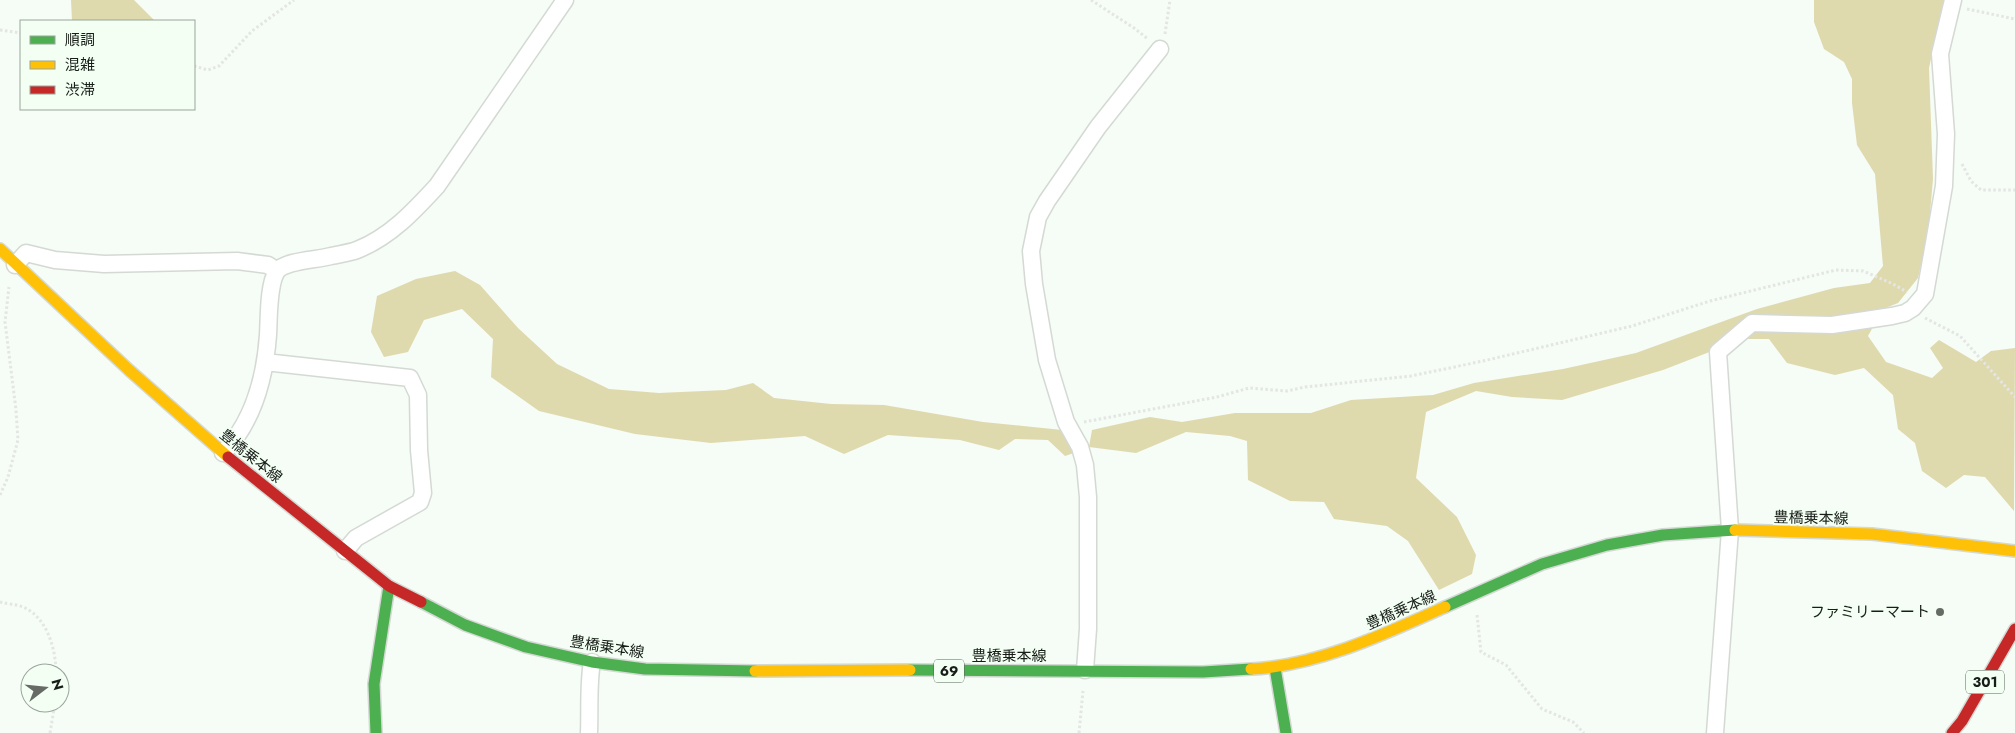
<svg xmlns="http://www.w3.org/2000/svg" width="2015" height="733" font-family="Jost,'Noto Sans JP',sans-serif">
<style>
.forest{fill:#dfd9ae}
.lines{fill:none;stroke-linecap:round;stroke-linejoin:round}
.street-casing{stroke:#d4d9d4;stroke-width:19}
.fast-casing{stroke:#d4d9d4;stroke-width:14}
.slow-casing{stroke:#d4d9d4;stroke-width:14}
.jam-casing{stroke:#d4d9d4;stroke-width:14}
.path{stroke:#e3e6e3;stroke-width:3;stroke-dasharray:2.5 2.5;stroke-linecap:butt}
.street{stroke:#fefffe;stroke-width:16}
.fast{stroke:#4caf50;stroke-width:11}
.slow{stroke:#ffc107;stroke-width:11}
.jam{stroke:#c62828;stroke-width:11}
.poi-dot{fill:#666b66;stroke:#f3fff3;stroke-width:2}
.labels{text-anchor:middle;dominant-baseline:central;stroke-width:4;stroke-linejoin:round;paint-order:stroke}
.shield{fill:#f3fff3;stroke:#5a615a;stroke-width:1}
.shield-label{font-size:14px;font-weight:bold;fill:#181d18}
.street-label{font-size:15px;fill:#181d18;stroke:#f3fff3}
.poi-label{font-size:15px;fill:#181d18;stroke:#f3fff3;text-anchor:end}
</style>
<rect width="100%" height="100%" fill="#f6fcf6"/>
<path class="forest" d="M71,0h63l21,21h-83z
M1814,0h130l-15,68 4,111 -5,57 -10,42 -20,25 -15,6 -15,27 18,26 46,16 11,-10 -13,-20 9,-8 37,22 15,-11 24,-3 -1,163 -29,-34 -21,-2 -18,13 -24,-17 -7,-28 -17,-14 -5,-34 -29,-27 -29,7 -48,-12 -18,-24h-26l-80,31 -101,30 -50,-3 -36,-6 -50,21 -10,66 41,39 19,38 -4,19 -33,16 -31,-49 -21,-15 -53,-7 -10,-17 -34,-1 -42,-21 -1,-39 -17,-5 -44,-4 -50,21 -47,-6 3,-17 58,-13 32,5 53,-9h76l40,-13 82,-5 41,-12 89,-14 73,-16 121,-44 77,-21 36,-5 13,-17 -8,-92 -18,-29 -5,-42v-24l-8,-17 -20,-13 -10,-27z
M455,271l25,14 38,43 39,36 52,25 50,4 67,-3 27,-7 21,15 57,6 53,1 99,17 79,8 12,23 -9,3 -17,-16 -33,-1 -16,11 -39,-10 -72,-5 -44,19 -39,-18 -94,7 -76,-9 -96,-23 -48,-34 2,-38 -31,-30 -38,11 -16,32 -24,5 -13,-25 6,-36 39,-17z"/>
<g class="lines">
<g class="street-casing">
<path id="street" d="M15,265l11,-12 29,7 49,4 133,-3 31,4 9,6
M265,362l145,16 8,17 1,55 4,43 -3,9 -64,36 -11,13
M223,453c30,-31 42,-76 45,-118 1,-16 0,-51 9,-64 9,-11 41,-11 54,-15 9,-2 18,-3 26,-6 33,-13 57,-39 80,-64l128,-186
M1085,670l3,-41v-132l-3,-32 -5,-18 -14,-25 -19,-62 -13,-76 -3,-33 7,-34 9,-16 51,-74 62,-78
M589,733c1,-23 -1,-48 3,-71
M1715,733l15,-203 -12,-178 34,-29 80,2 60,-9 13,-3 8,-5 12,-14 19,-108 2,-52 -6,-80 13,-54"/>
</g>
<g class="fast-casing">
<path id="fast" d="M421,602l44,23 61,22 66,15 53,7 110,2
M1445,607l97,-43 65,-19 56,-10 72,-5
M1275,668l11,65
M910,670l293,2 48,-3
M376,733l-2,-49 15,-98"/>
</g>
<g class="slow-casing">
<path id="slow" d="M0,249l129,121 99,87
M1735,530l137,4 143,17
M1251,669c66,-3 134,-35 194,-62
M755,671l155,-1"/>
</g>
<g class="jam-casing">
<path id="jam" d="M228,457l161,129 32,16
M1952,733l10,-12 53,-92"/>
</g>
<path class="path" d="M1091,0l43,28 14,11
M1967,9l48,10
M0,30l21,3
M1165,34l5,-34
M194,66l14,4 11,-4 33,-35 42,-31
M1962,164l9,17 10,9h34
M1925,318l35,18 55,61
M1084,422l133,-25 32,-9 38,3 18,-4 106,-11 72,-15 149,-35 78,-25 126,-31 27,1 30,13 14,8
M0,495l8,-18 10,-37 -2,-30 -11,-88 4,-35
M0,602c7,2 16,2 23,5 24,10 33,42 33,66
M1477,615l4,37 25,13 36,44 31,13 11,11
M50,733l5,-30
M1079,733l4,-42"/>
<use href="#street" class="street"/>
<use href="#fast" class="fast"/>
<use href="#slow" class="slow"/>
<use href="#jam" class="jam"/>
</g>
<circle class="poi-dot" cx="1940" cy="612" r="5"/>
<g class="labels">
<g class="shield">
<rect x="934" y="659.5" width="30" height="23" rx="4"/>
<rect x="1966" y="670.5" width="38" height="23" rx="4"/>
</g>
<g class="shield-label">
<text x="949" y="671">69</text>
<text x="1985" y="682">301</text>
</g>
<g class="street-label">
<text transform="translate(251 456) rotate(39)">豊橋乗本線</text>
<text transform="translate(1811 518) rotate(1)">豊橋乗本線</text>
<text transform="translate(1401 610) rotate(-24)">豊橋乗本線</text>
<text transform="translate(607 647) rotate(9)">豊橋乗本線</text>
<text x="1009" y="656">豊橋乗本線</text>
</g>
<g class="poi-label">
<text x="1930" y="612">ファミリーマート</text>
</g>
</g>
<rect x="20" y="20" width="175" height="90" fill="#f3fff3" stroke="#9ba59b"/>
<rect x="30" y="36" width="25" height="8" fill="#4caf50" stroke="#9ba59b"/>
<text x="65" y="45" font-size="15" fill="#181d18">順調</text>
<rect x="30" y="61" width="25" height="8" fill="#ffc107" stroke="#9ba59b"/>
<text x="65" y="70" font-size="15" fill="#181d18">混雑</text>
<rect x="30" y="86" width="25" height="8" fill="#c62828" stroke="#9ba59b"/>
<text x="65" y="95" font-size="15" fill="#181d18">渋滞</text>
<g transform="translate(45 688) rotate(74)"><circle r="24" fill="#f3fff3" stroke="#9ba59b"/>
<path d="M0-4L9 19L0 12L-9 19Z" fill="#666b66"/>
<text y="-8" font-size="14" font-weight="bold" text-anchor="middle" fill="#181d18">N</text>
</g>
</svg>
